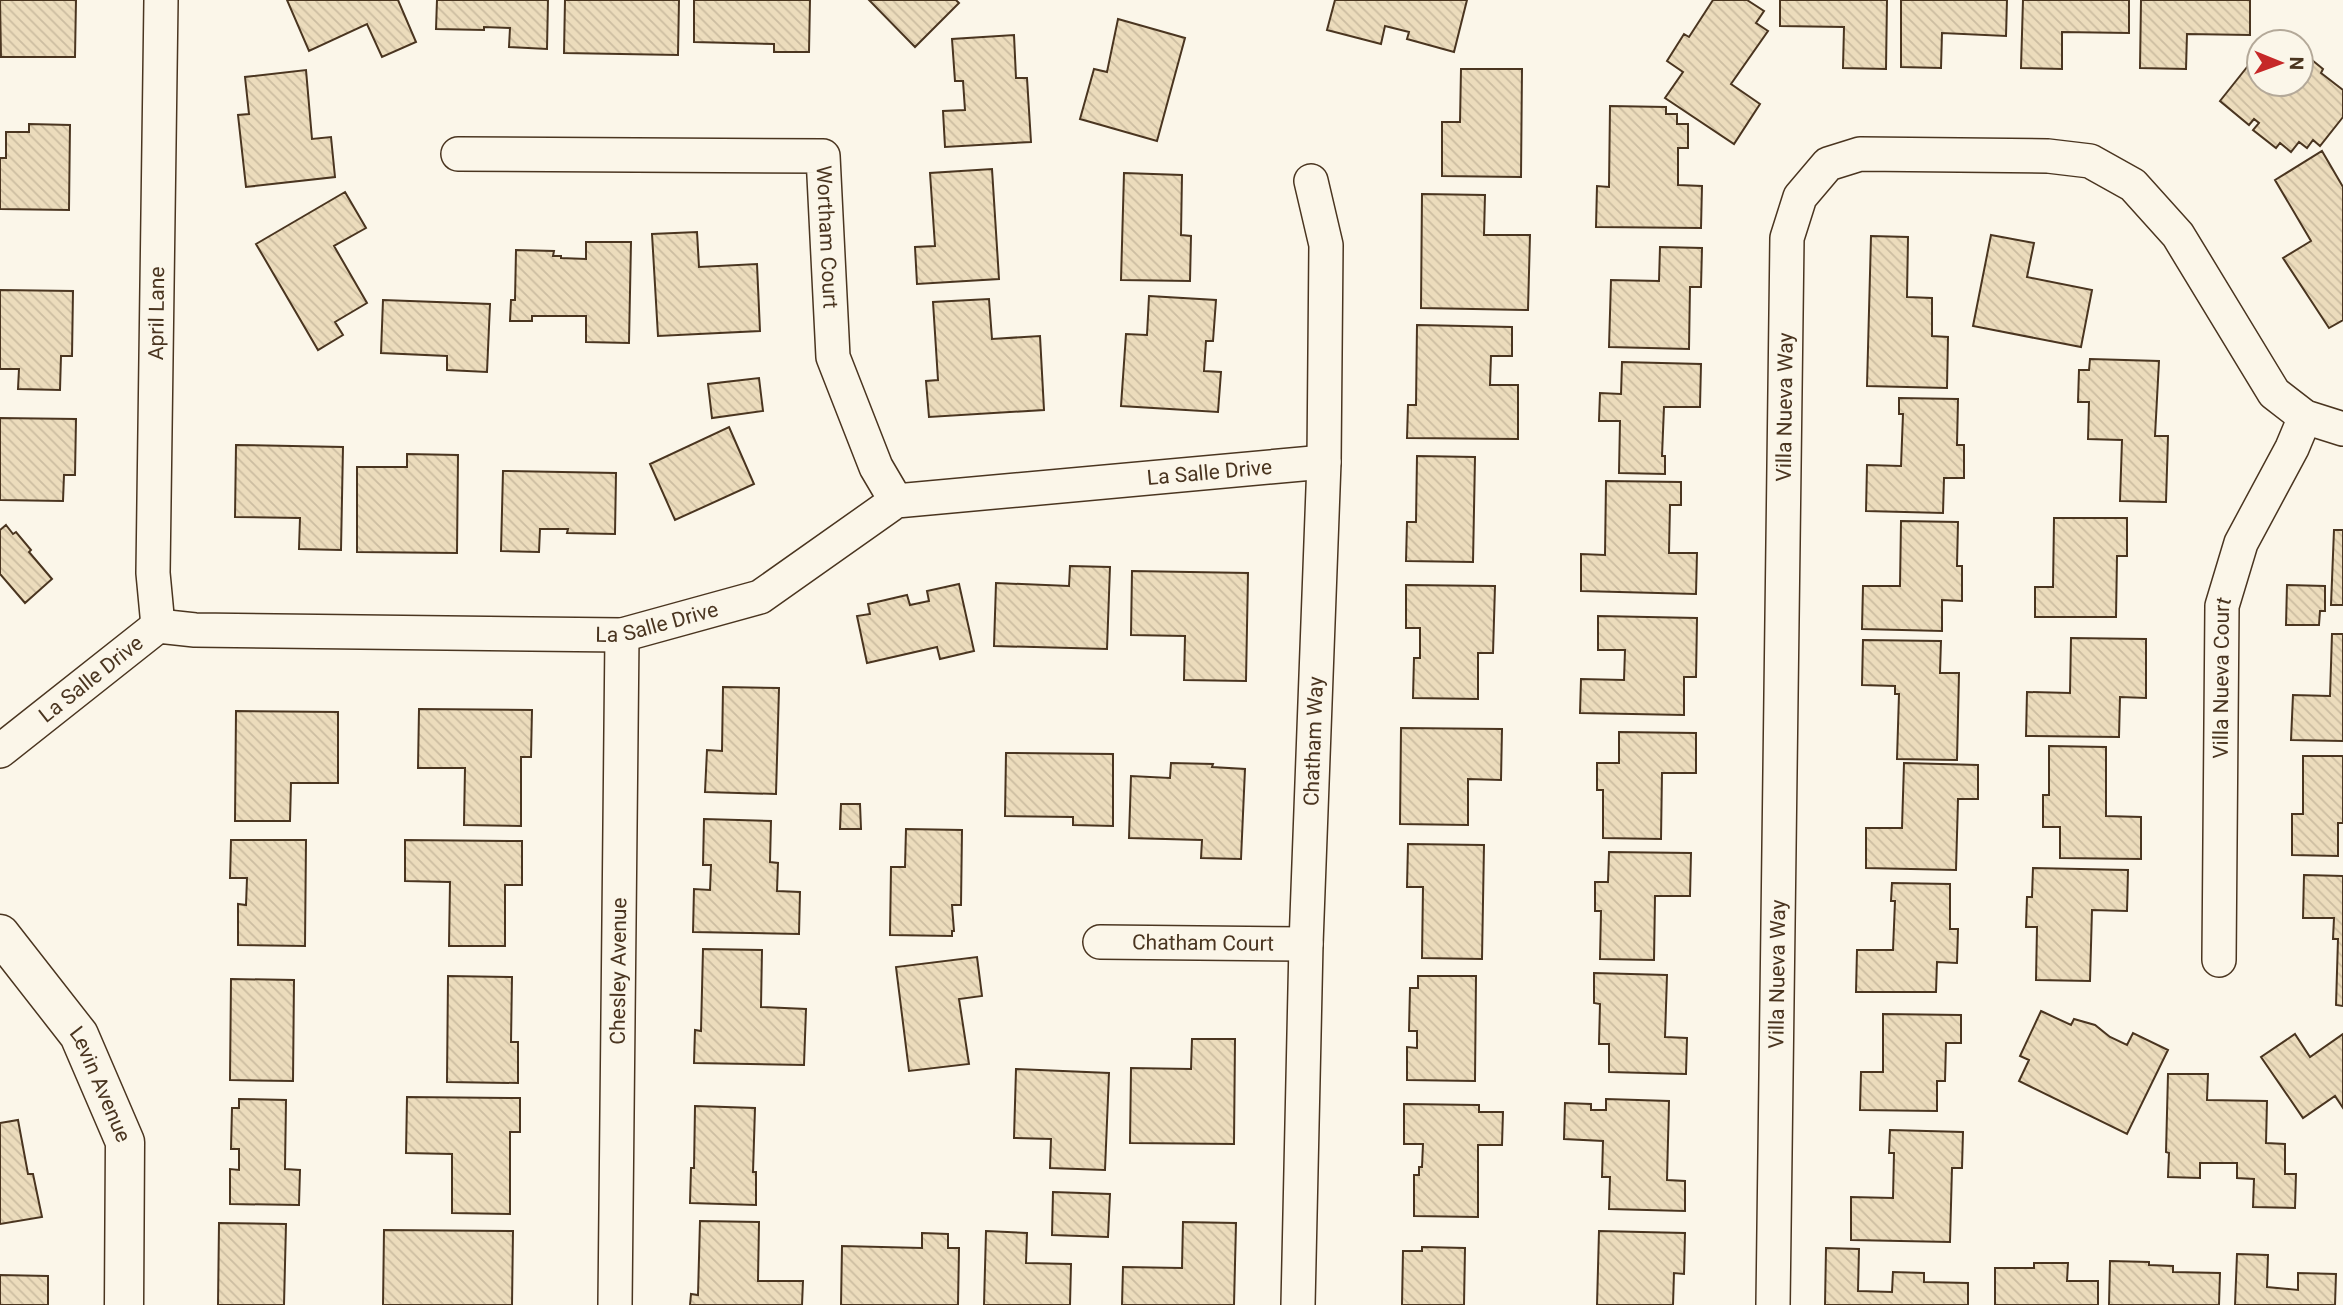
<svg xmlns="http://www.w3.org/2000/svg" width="2343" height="1305" font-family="Roboto,sans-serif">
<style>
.building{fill:url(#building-back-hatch);stroke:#4a3520;stroke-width:2}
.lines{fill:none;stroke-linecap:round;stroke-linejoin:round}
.street-casing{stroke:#4a3520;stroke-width:36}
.secondary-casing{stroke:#4a3520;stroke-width:41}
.street{stroke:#fbf6e9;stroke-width:33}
.secondary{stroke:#fbf6e9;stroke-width:38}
.labels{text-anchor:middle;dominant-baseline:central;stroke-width:5;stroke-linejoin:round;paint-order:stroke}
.street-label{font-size:21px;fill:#4a3520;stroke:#fbf6e9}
</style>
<defs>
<pattern id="building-back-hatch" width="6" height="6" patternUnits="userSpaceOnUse" patternTransform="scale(1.75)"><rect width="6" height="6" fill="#ecdcbc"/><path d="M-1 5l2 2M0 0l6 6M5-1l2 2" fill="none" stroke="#ccbda1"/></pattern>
</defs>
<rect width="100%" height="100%" fill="#fbf6e9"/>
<path class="building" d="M0,0h76l-1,57h-74z
M287,0h111l18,42 -34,15 -15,-33 -58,27z
M437,0h111l-1,49 -38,-2 1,-19 -26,-1v3l-48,-1z
M565,0h114l-1,55 -114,-2z
M694,0h116l-1,52h-35v-8l-80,-2z
M869,0h87l3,3 -44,44z
M1335,0h132l-13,52 -47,-13 2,-7 -24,-6 -4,18 -54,-14z
M1713,0h34l17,11 -8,12 12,8 -37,53 29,20 -26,40 -69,-46 18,-26 -16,-11 17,-27 5,3z
M1780,0h107l-1,69 -43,-1 1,-41 -64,-1z
M1901,0h106l-1,36 -64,-3 -1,35 -40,-1z
M2023,0h106v33l-67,-1v37l-41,-1z
M2141,0h109v35l-63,-1 -1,35 -46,-1z
M1118,19l67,19 -28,103 -77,-22 14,-50 13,3z
M1014,35l2,43h11l4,64 -86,5 -2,-36 22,-1 -2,-29h-8l-3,-42z
M2301,51l22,18 -2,4 22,17v27l-23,29 -7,-6 -6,8 -8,-6 -8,10 -11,-9 -4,5 -23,-18 6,-7 -5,-4 -5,6 -29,-24 39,-49v32h42z
M1461,69h61l-1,108 -79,-1v-54h18z
M306,70l6,69 19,-2 4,40 -89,10 -8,-72 11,-1 -4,-37z
M1610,106l56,1v7h11v10h11v24h-10v37l24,1 -1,42 -105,-1 1,-41 12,1z
M29,124l41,1 -1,85 -69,-1v-51h6v-26h23z
M2322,151l21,36v133l-14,8 -46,-70 28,-17 -36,-61z
M992,169l7,110 -82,5 -2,-37 20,-1 -5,-73z
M1124,173l58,2 -1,60 10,1 -1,45 -69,-1z
M345,192l21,36 -32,18 33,57 -32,19 8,13 -25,15 -62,-106z
M1422,194l63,1 -1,40h46l-2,75 -107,-2z
M697,232l2,35 58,-3 3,67 -102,5 -6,-102z
M1991,235l43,8 -7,34 65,13 -11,57 -108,-21z
M1871,236l37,1 -1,60 25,1v38l16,1 -1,51 -80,-2z
M586,242h45l-2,101 -43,-1v-26h-54v5h-22l1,-21h4l1,-50 38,1 -1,5h8v2l25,1z
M1660,247l42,1 -1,39h-11l-1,62 -80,-2 2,-67 48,1z
M0,290l73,1 -1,65h-11l-1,34 -42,-1 1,-20h-19z
M1149,296l67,4 -3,41h-7l-2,30 17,1 -3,40 -97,-6 5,-72 21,1z
M989,299l3,40 48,-3 4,74 -115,7 -3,-36 12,-1 -5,-78z
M383,300l107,4 -3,68 -40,-2v-14l-66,-3z
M1417,325l95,2v29h-21l-1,29h28v54l-111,-1 1,-33h8z
M2090,359l69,2 -4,75h13l-2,66 -46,-1 2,-61 -34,-1 1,-37h-11l1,-32h10z
M1622,362l79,2 -1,43h-36l-2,49h3v18l-46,-1 1,-52h-21l1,-28 21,1z
M759,378l4,33 -51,7 -4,-34z
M1899,398l59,1 -1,46h7v33h-20l-1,35 -77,-2 1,-46 34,1 2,-52h-4z
M0,418l76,1 -1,56h-11l-1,26 -63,-1z
M729,427l25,57 -79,36 -25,-56z
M236,445l107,2 -2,103 -42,-1 1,-31 -65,-1z
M407,454l51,1 -1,98 -100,-1v-85h50z
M1417,456l58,1 -2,105 -67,-1 1,-39h9z
M503,471l113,2 -1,61 -48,-1 1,-4h-28l-1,23 -38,-1z
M1606,481l75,1v23h-11l-1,48h28l-1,41 -115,-3v-37l24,1z
M2054,518h73v38h-10l-1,61h-81v-30h18z
M1901,521l57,1 -1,44h5v35l-20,-1v31l-80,-2 1,-43h37z
M6,525l7,9 3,-2 15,18 -2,2 23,27 -27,24 -25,-29v-44z
M2334,530h9v75h-12z
M1070,566l40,1 -3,82 -113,-3 2,-63 73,3z
M1132,571l116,2 -2,108 -62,-1 1,-44 -54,-1z
M959,584l15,67 -34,8 -3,-12 -70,16 -10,-47 13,-2 -2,-10 39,-9 3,10 19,-4 -2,-10z
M1406,585l89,1 -2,67h-15v46l-65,-1 1,-40h6v-30h-14z
M2287,585l38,1v25h-5l-1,14h-33z
M1598,616l99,2 -1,59h-12v38l-104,-2 1,-34 43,1 1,-30h-27z
M2332,634h11v107l-52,-1 2,-45 37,1z
M2071,638l75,1v59l-26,-1 -1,40 -93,-1 1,-44 43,1z
M1863,640l78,1 -1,32h19l-2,87 -60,-1 2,-65h-4v-8l-33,-1z
M723,687l56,1 -3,106 -71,-2 2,-42 15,1z
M419,709l113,1 -1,47h-10v69l-57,-1 1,-57h-47z
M236,711l102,1v71h-47l-1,38h-55z
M1401,728l101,1 -1,51 -33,-1v46l-68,-1z
M1619,732l77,1v40h-34l-1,66 -58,-1v-48h-6v-27h22z
M2049,746l57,1v69l35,1v42l-81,-1v-31h-17v-32h6z
M1006,753l107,1v72l-40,-1v-8l-68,-1z
M2303,756h40v67h-5v33l-46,-1v-41h11z
M1171,763l42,1 -1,3 33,2 -4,90 -40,-1 1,-18 -73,-2 2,-62 39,2z
M1904,763l74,2v34h-20l-2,71 -90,-2v-40h36z
M841,804h19l1,25h-21z
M704,819l67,2 -1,41 8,1 -1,28 23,1 -1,42 -106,-2 1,-43 16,1 1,-25h-8z
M906,829l56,1 -1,75h-9l2,26h-2v5l-62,-1 1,-68h14z
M231,840h75l-1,106 -67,-1v-41l8,1 1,-27h-17z
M405,840l117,1v44h-17v61h-56l1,-64 -45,-1z
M1408,844l76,1 -2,114 -60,-1 1,-71h-16z
M1609,852l82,1 -1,43h-35l-1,64 -54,-1 1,-48h-6v-29h13z
M2033,868l95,2 -1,41 -35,-1 -2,71 -54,-1 1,-53h-11l1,-30h5z
M2304,875l39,1v130l-7,-1 2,-66h-5l1,-21h-31z
M1892,883l58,1v45h8l-1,34 -20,-1 -1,30h-80l1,-42h36l2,-49h-4z
M703,949l59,1 -1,57 45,2 -2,56 -110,-2 1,-33 6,1z
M977,957l5,39 -23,3 10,65 -60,7 -13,-104z
M1594,973l73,2 -2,62 22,1 -1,36 -77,-2v-28h-10l1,-40 -6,-1z
M448,976l64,1 -1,65h7v41l-71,-1z
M1418,976h58l-1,105 -68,-1v-33l10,1v-17h-8l1,-43h8z
M231,979l63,1 -1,101 -63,-1z
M2041,1011l30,14 3,-6 21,6 15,12 17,8 6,-12 35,17 -41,84 -108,-53 10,-21 -9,-4z
M1883,1014l78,1v28h-15l-1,38h-8v30l-77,-1 1,-38h22z
M2295,1034l15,23 33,-23v74l-8,-12 -32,22 -42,-61z
M1192,1039h43l-1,105 -104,-1 1,-75 60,1z
M1016,1069l93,4 -4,97 -55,-2 1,-29 -37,-1z
M2168,1074h40l-1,26 60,1 -1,42 19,1v30h11l-1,34 -42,-1 1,-28 -17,-1v-15h-37v15l-32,-1 1,-24 -3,-1z
M407,1097l113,1v34h-10v82l-58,-1v-59l-46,-1z
M239,1099l47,1 -1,69 15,1 -1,35 -69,-1v-35l9,1v-21h-8l1,-41h7z
M1606,1099l63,2 -2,79 18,1v30l-76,-2 1,-32h-8l1,-36 -39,-2 1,-36 26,1v6h15z
M1404,1104l75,1v7h24l-1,33h-24v72l-64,-1v-41h5v-8h3l1,-23h-19z
M695,1106l60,2 -2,64h3v33l-66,-2 1,-35h3z
M18,1120l10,54h5l9,43 -42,7v-101z
M1890,1130l73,2 -1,36h-10l-2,74 -99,-2v-43l42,1 1,-45h-5z
M1053,1192l57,2 -2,43 -56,-2z
M700,1221l59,1 -1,59h45l-1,24h-112l1,-11 7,1z
M1183,1222l53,1 -2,82h-112l1,-38 59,1z
M219,1223l67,1 -2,81h-66z
M384,1230l129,1 -1,74h-129z
M986,1231l41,2 -1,30 45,1 -1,41h-86z
M1599,1231l86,2 -1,41 -10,-1 -1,32h-76z
M922,1233l26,1v14h11l-1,57h-117l1,-59 80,2z
M1422,1247l43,1 -1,57h-62l1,-54h19z
M1826,1248l33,1 -1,42 34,1 1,-20 31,1v9l44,1v22h-143z
M2237,1254l31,1 -1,32 31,3v-17l38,1 -1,31h-100z
M2110,1261l39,1v3l24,1v6l47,1 -1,32h-110z
M2034,1263h34l-1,18h31v24h-103v-37h39z
M0,1275l48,1v29h-48z"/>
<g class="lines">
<g class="street-casing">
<g id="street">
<path id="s1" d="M458,154l365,2 10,201 43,110 20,34"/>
<path id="s2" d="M158,626l-5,-53 8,-573"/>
<path id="s3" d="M0,751l158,-125 37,4 427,5 138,-38 136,-96 428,-39"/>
<path id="s4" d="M1100,942l206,2"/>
<path id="s5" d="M2219,960l3,-354 19,-63 51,-95 13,-31"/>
<path id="s6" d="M615,1305l7,-670"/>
<path id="s7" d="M1298,1305l8,-361 18,-482 2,-217 -15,-64"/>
<path id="s8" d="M1773,1305l14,-1067 13,-41 28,-33 32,-10 188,2 42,5 43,24 45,50 96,158 31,24 38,12"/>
</g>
</g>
<g class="secondary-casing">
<g id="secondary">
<path id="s9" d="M0,934l79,101 46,107 -1,163"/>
</g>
</g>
<use href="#street" class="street"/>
<use href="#secondary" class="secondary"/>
</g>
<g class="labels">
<g class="street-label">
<text stroke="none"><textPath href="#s1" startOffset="446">Wortham Court</textPath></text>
<text stroke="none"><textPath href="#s2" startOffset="313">April Lane</textPath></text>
<text stroke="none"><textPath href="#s8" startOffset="898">Villa Nueva Way</textPath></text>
<text stroke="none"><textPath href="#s3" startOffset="1290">La Salle Drive</textPath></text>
<text stroke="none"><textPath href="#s3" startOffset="702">La Salle Drive</textPath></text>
<text stroke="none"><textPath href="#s3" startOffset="116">La Salle Drive</textPath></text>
<text stroke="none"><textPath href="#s5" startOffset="282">Villa Nueva Court</textPath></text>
<text stroke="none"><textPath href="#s7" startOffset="564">Chatham Way</textPath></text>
<text stroke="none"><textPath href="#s4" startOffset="103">Chatham Court</textPath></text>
<text stroke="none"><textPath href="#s6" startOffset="334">Chesley Avenue</textPath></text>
<text stroke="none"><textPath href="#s8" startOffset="331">Villa Nueva Way</textPath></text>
<text stroke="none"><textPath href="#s9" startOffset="182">Levin Avenue</textPath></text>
</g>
</g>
<g transform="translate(2280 63) rotate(91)"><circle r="33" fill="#fbf6e9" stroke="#b4a999" stroke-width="2"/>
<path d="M0-5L12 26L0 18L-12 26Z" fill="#c62828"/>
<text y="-10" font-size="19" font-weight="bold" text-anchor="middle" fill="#4a3520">N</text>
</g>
</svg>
